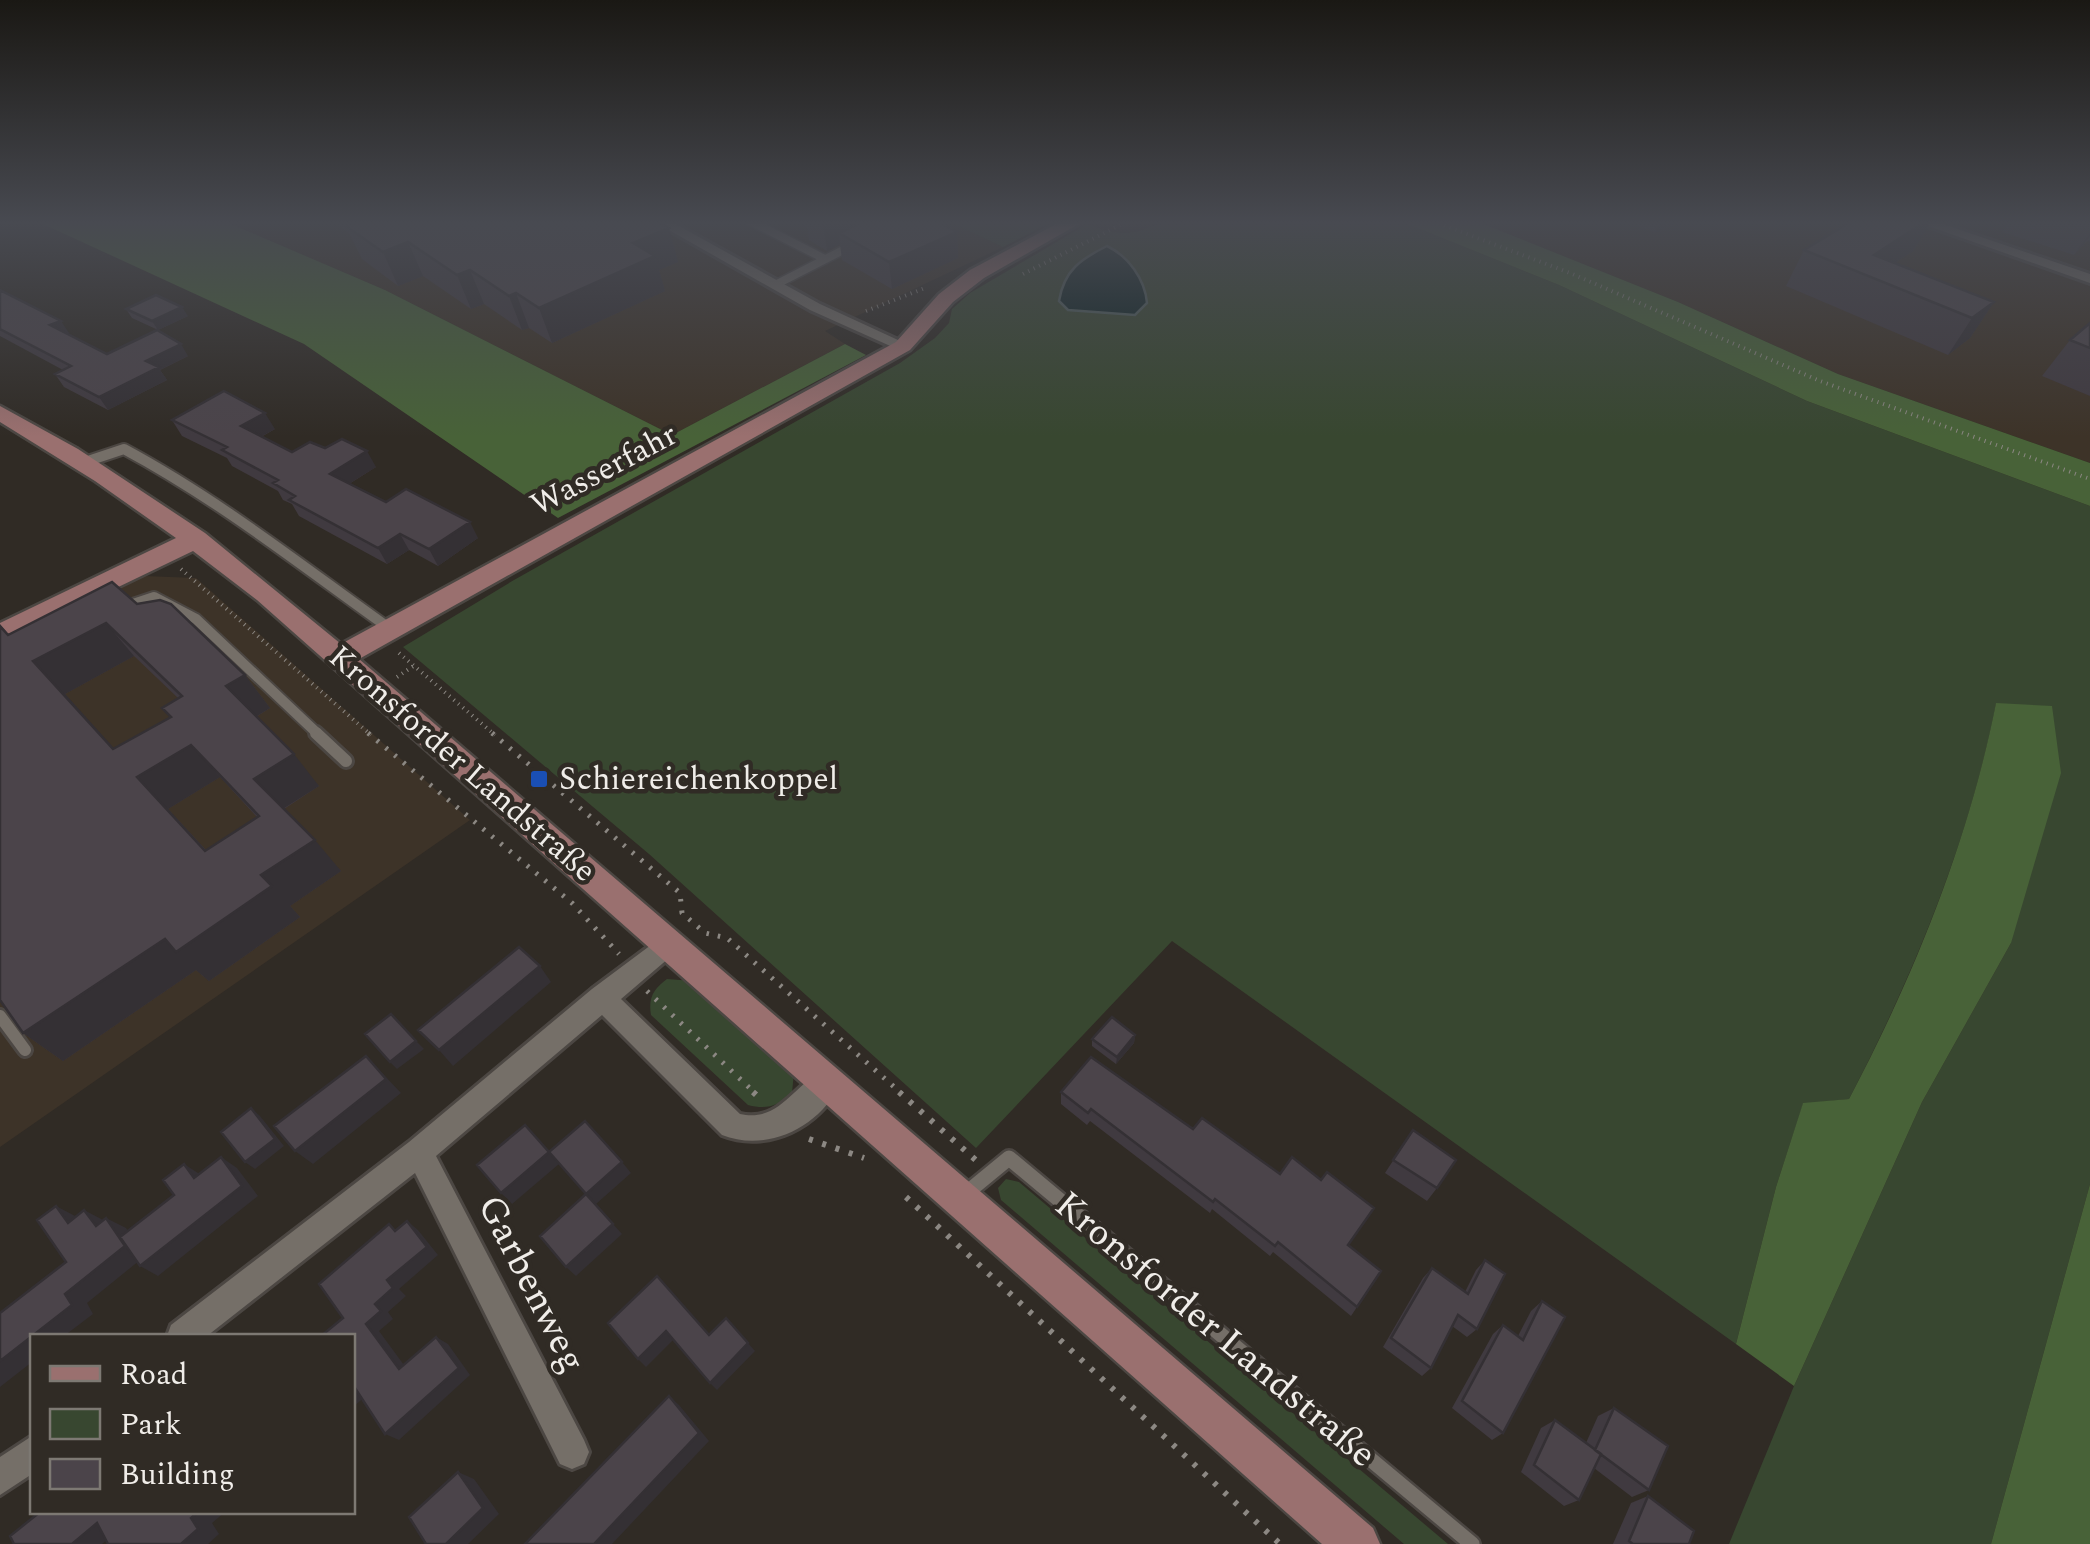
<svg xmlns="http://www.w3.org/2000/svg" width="2090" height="1544" font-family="Spectral,serif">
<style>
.built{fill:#3d3328}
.green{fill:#384730}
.forest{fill:#486238}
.water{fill:#092021;stroke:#4e5e5d;stroke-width:2.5}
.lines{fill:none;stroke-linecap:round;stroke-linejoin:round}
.lane-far3-casing{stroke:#4c4743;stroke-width:11}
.lane-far2-casing{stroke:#4c4743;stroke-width:14}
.lane-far1-casing{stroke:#4c4743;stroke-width:18}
.lane-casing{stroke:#4c4743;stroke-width:20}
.street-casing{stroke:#4c4743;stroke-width:6}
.secondary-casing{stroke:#4c4743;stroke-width:5}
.path-far2{stroke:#8c8883;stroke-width:4;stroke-dasharray:1 5;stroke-linecap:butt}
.path-far1{stroke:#8c8883;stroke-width:5;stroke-dasharray:2.5 9;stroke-linecap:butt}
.path{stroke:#8c8883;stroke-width:6;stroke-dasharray:4 10;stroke-linecap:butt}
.lane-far3{stroke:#756f68;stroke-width:8}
.lane-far2{stroke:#756f68;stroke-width:10}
.lane-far1{stroke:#756f68;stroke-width:12}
.lane{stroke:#756f68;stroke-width:15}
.street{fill:#756f68;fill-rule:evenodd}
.secondary{fill:#9a706f;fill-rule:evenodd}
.wall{fill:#403a40;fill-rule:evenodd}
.shaded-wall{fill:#343034}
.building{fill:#4b444a;stroke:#343034;stroke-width:2.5;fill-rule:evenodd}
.transit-dot{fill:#1a4fb4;stroke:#302b25;stroke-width:4}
.labels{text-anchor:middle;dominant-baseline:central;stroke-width:9;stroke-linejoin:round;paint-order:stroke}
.street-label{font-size:32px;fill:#f0ede9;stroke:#302b25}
.poi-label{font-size:32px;fill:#f0ede9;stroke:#302b25;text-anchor:start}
.near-street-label{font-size:38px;fill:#f0ede9;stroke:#302b25}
</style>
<rect width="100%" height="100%" fill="#302b25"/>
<path class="built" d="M224,221h724l55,26 -178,84 20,13 -173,91 -287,-145z
M1476,221h614v242l-252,-89 -160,-72z
M144,576l52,2 274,242 -470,327v-502z"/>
<path class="green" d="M948,221h105l-50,26z
M1163,221h237l159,64 248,116 283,105v678l-99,360h-262l65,-158 128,-284 89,-159 -15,-239c-27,137 -83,272 -147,395l-46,5 -27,83 -40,157 -564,-403 -196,207 -327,-294 -246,-207 111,-67 386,-217 35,-25 14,-15 3,-14 18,-16 117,-69c31,12 46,13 76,-3z
M667,979l26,2 101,91 -2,21c-14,13 -25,17 -44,12l-97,-90c-3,-18 3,-26 16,-36z
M1006,1179l13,3 429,362h-44l-403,-344 -3,-12z"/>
<path class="forest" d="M0,221h224l161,69 287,145 173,-91 21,11 -308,163 -254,-174 -261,-120h-43z
M1400,221h76l202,81 160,72 252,89v43l-283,-105 -248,-116z
M1996,703l56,3 9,67 -50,170 -89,159 -128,284 -58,-42 40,-157 27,-84 46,-4c65,-123 120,-259 147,-396z
M2090,1184v360h-99z"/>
<path class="water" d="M1107,246c21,10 38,33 40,57l-12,12 -67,-5 -9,-9c5,-31 22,-42 48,-55z"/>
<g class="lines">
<g class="lane-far3-casing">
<path id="lane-far3" d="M750,221l75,38
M775,285l76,-39"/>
</g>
<g class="lane-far2-casing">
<path id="lane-far2" d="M85,462l39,-13c95,51 178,117 265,179
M124,607l30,-10 42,22 123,116"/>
</g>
<g class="lane-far1-casing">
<path id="lane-far1" d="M316,733l30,28
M0,1016l25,34"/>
</g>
<g class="lane-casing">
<path id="lane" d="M964,1195l45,-37 463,386"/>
</g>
<g class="street-casing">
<path id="street" d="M653,221h17l150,83 91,42 -14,3 -87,-39z
M1914,221h20l156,53v9z
M667,933l9,3 4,8 -4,8 -55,47 119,115c41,9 53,-31 86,-44l10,4 4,9c-19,44 -73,70 -118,52l-120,-120 -166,141 148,284 5,12 -5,12 -12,5 -12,-5 -145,-291 -208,163h-40l4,-11 238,-183 183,-153z
M32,1436v38l-32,21v-38z"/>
</g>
<g class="secondary-casing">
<path id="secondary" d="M1062,221h22l-100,57 -31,24 -43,48 -551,309 1014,869 7,16h-58l-1065,-944 -64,-49 -193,93v-21l176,-85 -81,-57 -95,-59v-16l78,43 127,84 136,111 555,-302 43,-48 31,-24z"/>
</g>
<path class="path-far2" d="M1433,221l137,52 250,108 270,98
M1023,274l105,-53
M866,311l59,-23
M181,569l190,166
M399,653l96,82
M397,677l18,-12"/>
<path class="path-far1" d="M368,733l204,170 47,51
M492,733l188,160 2,20 23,20 22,5 175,156
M647,991l109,103"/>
<path class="path" d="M753,1092l9,8
M899,1092l79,70
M809,1139l55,19
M906,1197l374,347"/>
<use href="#lane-far3" class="lane-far3"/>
<use href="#lane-far2" class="lane-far2"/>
<use href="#lane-far1" class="lane-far1"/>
<use href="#lane" class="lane"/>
<use href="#street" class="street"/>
<use href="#secondary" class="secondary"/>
</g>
<path class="wall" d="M332,221h247l3,2 87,5 9,34 -19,8 6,21 -113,52 -23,-15 -7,2 -38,-26 -13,5 -48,-33 -25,10 -36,-27 -13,-26z
M794,221h105l58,11 1,26 -66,31 -50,-29 -2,-16 -13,7 -18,-11 -2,-13z
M1627,221h54l-26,12z
M1852,221h79l-18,30 -18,12 99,39 -24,36 -22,17 -162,-69 18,-36z
M2009,221h81v21l-3,-1 -13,14 -72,-23z
M0,290l69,43 -2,1 40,20 81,2 -28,14 7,10 -59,30 -44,-23 -9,-13 8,-4 -63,-34z
M126,309l62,7 -30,14 -26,-12z
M2090,323v73l-48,-20 28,-36z
M172,420l103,9 -14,8 31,15 33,-4 51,19 -27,17 37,18 92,36 -40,28 -29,-16 -22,14 -88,-48 -7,-12 -9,-4 -5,-9 -46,-25 -5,-8 -45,-22z
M137,604l108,71 25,33 -14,9 63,69 -35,23 57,62 -51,35 10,11 -91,64 -13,-11 -133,91 -40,-28 -23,-408 9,10zM134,656l44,42 -16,10 8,9 -56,32 -49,-55zM220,777l37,40 -51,33 -38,-41z
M1135,1035l-1,8 -18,21 -24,-18v-7z
M1061,1092l287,153 9,62 -6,9 -78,-64 -3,4 -58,-47 -2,4 -120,-92 -3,4 -26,-21z
M1413,1130l24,58 -10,13 -42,-28z
M1485,1260l-8,69 -10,8 -15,-11 -21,42 -9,8 -39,-29 40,-69 9,-10 33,24 11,-22z
M1542,1301l-39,132 -11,7 -40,-32 41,-74 10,-9 15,11 13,-25z
M1614,1408l35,82 -17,7 -38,-29 -15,32 -15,6 -43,-34 20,-44 14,-8 31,23 12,-27z
M1648,1496l41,48h-76l18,-41z"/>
<path class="shaded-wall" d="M830,221h36l-27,12 1,11 -13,7 -4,-27z
M1660,221h21l-26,12z
M1926,221h5l-18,30 -41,27 2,-23z
M669,228l9,34 -19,8 6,21 -113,52 -13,-35 94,-65z
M957,232l1,26 -66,31 -3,-27z
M2090,233v3l-16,19z
M408,242l15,34 -25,10 -15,-34z
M470,270l14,34 -13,5 -14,-34z
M516,293l13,35 -7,2 -13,-34z
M1994,302l-24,36 -22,17 24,-37z
M182,307l6,9 -30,14 -6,-9z
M61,321l8,12 -10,5 -9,-13z
M181,344l7,12 -28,14 7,10 -59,30 -9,-13 47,-36z
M265,413l10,16 -24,13 -10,-16z
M367,451l9,16 -37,23 -9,-16z
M470,522l8,16 -40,28 -9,-17z
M400,534l9,16 -22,14 -9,-16z
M106,623l28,33 -69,38 74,82 52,-31 29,32 -52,32 66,73 -29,-31 -205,-226 34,36z
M245,675l25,33 -18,11 -26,-33z
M294,754l25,32 -38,24 -27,-31z
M315,840l26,31 -51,35 10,11 -91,64 -13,-11 -133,91 -40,-28z
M540,966l11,16 -98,84 -14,-16z
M1135,1035l-1,8 -18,21 1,-7z
M416,1041l8,8 -27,20 -7,-7z
M366,1056l35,37 -88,71 -18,-13z
M251,1108l9,8 24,30 -29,23 -10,-7z
M549,1152l10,12 -47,40 -11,-11z
M221,1157l16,11 21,28 -100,80 -18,-10z
M622,1162l9,11 -35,31 -10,-10z
M184,1164l17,11 -7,3z
M56,1206l21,11 -9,6z
M84,1210l21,11 -9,5z
M106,1218l20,10 19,28 -58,47 6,11 -29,22h-32v26l-32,25v-26z
M407,1221l11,9 20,25 -39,34 7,7 -18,16 5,7 -14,12 33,45 -13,-7 -33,-45 21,-44z
M613,1224l9,10 -46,42 -10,-9z
M666,1331l8,8 -28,28 -8,-8z
M436,1337l12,7 22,31 -71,65 -14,-6z
M748,1343l7,8 -38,39 -7,-7z
M355,1388l13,6 -16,14v-18z
M669,1396l10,9 30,36 -97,103h-18z
M458,1472l16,7 25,35 -31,30h-22z
M198,1512h27l-13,11 7,11 -11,10h-27l10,-26z
M97,1523l24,5 -19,16h-30z"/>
<path class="building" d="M359,221h220l3,2 5,-2h69l13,7 -36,15 22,13 -116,52 -23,-15 -7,3 -39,-26 -13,5 -49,-33 -25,10 -37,-26z
M864,221h73l20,11 -68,30 -50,-29z
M1852,221h74l-52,34 120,47 -22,16 -168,-68z
M0,290l61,31 -11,4 57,29 50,-24 24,14 -35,17 13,6 -60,30 -44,-23 16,-8 -71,-37z
M156,295l26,12 -30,14 -26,-12z
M2090,323v25l-20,-8z
M224,391l41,22 -24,13 51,26 18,-10 15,6 17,-9 25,12 -37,23 56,28 20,-13 64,33 -41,27 -29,-15 -22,14 -89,-48 6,-4 -22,-13 5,-3 -56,-30 5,-3 -55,-27z
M112,582l25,22 23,-4 11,4 74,71 -19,11 68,68 -40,25 61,61 -54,35 11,11 -96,66 -11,-13 -142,94 -23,-33v-374l8,9zM106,623l76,73 -20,12 9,9 -58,32 -80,-88zM191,745l68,71 -54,35 -68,-74z
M519,947l21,19 -101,84 -21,-20z
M391,1014l25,27 -26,21 -25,-28z
M1112,1017l23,18 -18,22 -25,-18z
M366,1056l20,23 -91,72 -21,-25z
M1091,1057l102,72 9,-11 78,56 12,-17 29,23 6,-8 47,36 -26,37 33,26 -24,36 -79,-65 -3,4 -60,-47 -2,3 -122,-93 -3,4 -27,-21z
M251,1108l24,31 -30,23 -24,-30z
M585,1121l37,41 -36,32 27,30 -47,43 -26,-31 46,-42 -37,-42 -48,41 -24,-28 48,-40 24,27z
M1413,1130l43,30 -19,28 -44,-28z
M221,1157l21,29 -102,80 -20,-29 54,-42 -11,-15 21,-16 10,14z
M56,1206l12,17 16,-13 12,16 10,-8 19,28 -60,48 7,11 -72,56v-48l66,-51 -29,-42z
M407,1221l20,26 -40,33 6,8 -18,16 6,7 -15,13 33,45 37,-32 23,31 -74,66 -30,-46 -3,2v-54h-31l22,-18 -24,-34 70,-60 6,7z
M1485,1260l20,14 -28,55 -19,-14 -27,53 -40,-30 41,-70 36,26z
M657,1276l52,59 17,-17 22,25 -38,40 -44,-52 -28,28 -30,-36z
M1542,1301l23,16 -62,116 -41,-32 41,-76 20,15z
M669,1396l30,37 -105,111h-69z
M1614,1408l54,38 -19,44 -54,-40z
M1555,1420l46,34 -22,46 -45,-35z
M458,1472l25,36 -37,36h-20l-17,-27z
M1648,1496l46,35 -5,13h-56l-4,-3z
M40,1512h158l-7,6 7,11 -17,15h-73l-11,-21 -25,21h-58l-4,-8z"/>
<linearGradient id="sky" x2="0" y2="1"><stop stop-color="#1a1814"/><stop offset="0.51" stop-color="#484a51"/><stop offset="1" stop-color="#484a51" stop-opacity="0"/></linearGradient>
<rect width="2090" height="437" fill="url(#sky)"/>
<rect class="transit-dot" x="529" y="769" width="20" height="20" rx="5"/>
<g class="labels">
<g class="street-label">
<text transform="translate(604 470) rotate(-28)">Wasserfahr</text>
<text transform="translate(462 764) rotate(41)">Kronsforder Landstraße</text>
</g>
<g class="poi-label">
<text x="559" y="779">Schiereichenkoppel</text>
</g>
<g class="near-street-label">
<text transform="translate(531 1284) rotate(63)">Garbenweg</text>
<text transform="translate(1215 1330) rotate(40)">Kronsforder Landstraße</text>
</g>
</g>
<rect x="30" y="1334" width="325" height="180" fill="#302b25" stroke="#7d7973" stroke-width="2.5"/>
<rect x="50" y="1366" width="50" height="15" fill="#9a706f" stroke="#7d7973" stroke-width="2.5"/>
<text x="120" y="1384" font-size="30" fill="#f0ede9">Road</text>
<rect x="50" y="1409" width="50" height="30" fill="#384730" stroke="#7d7973" stroke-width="2.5"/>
<text x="120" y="1434" font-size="30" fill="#f0ede9">Park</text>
<rect x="50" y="1459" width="50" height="30" fill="#4b444a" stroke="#7d7973" stroke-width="2.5"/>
<text x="120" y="1484" font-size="30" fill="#f0ede9">Building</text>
</svg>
